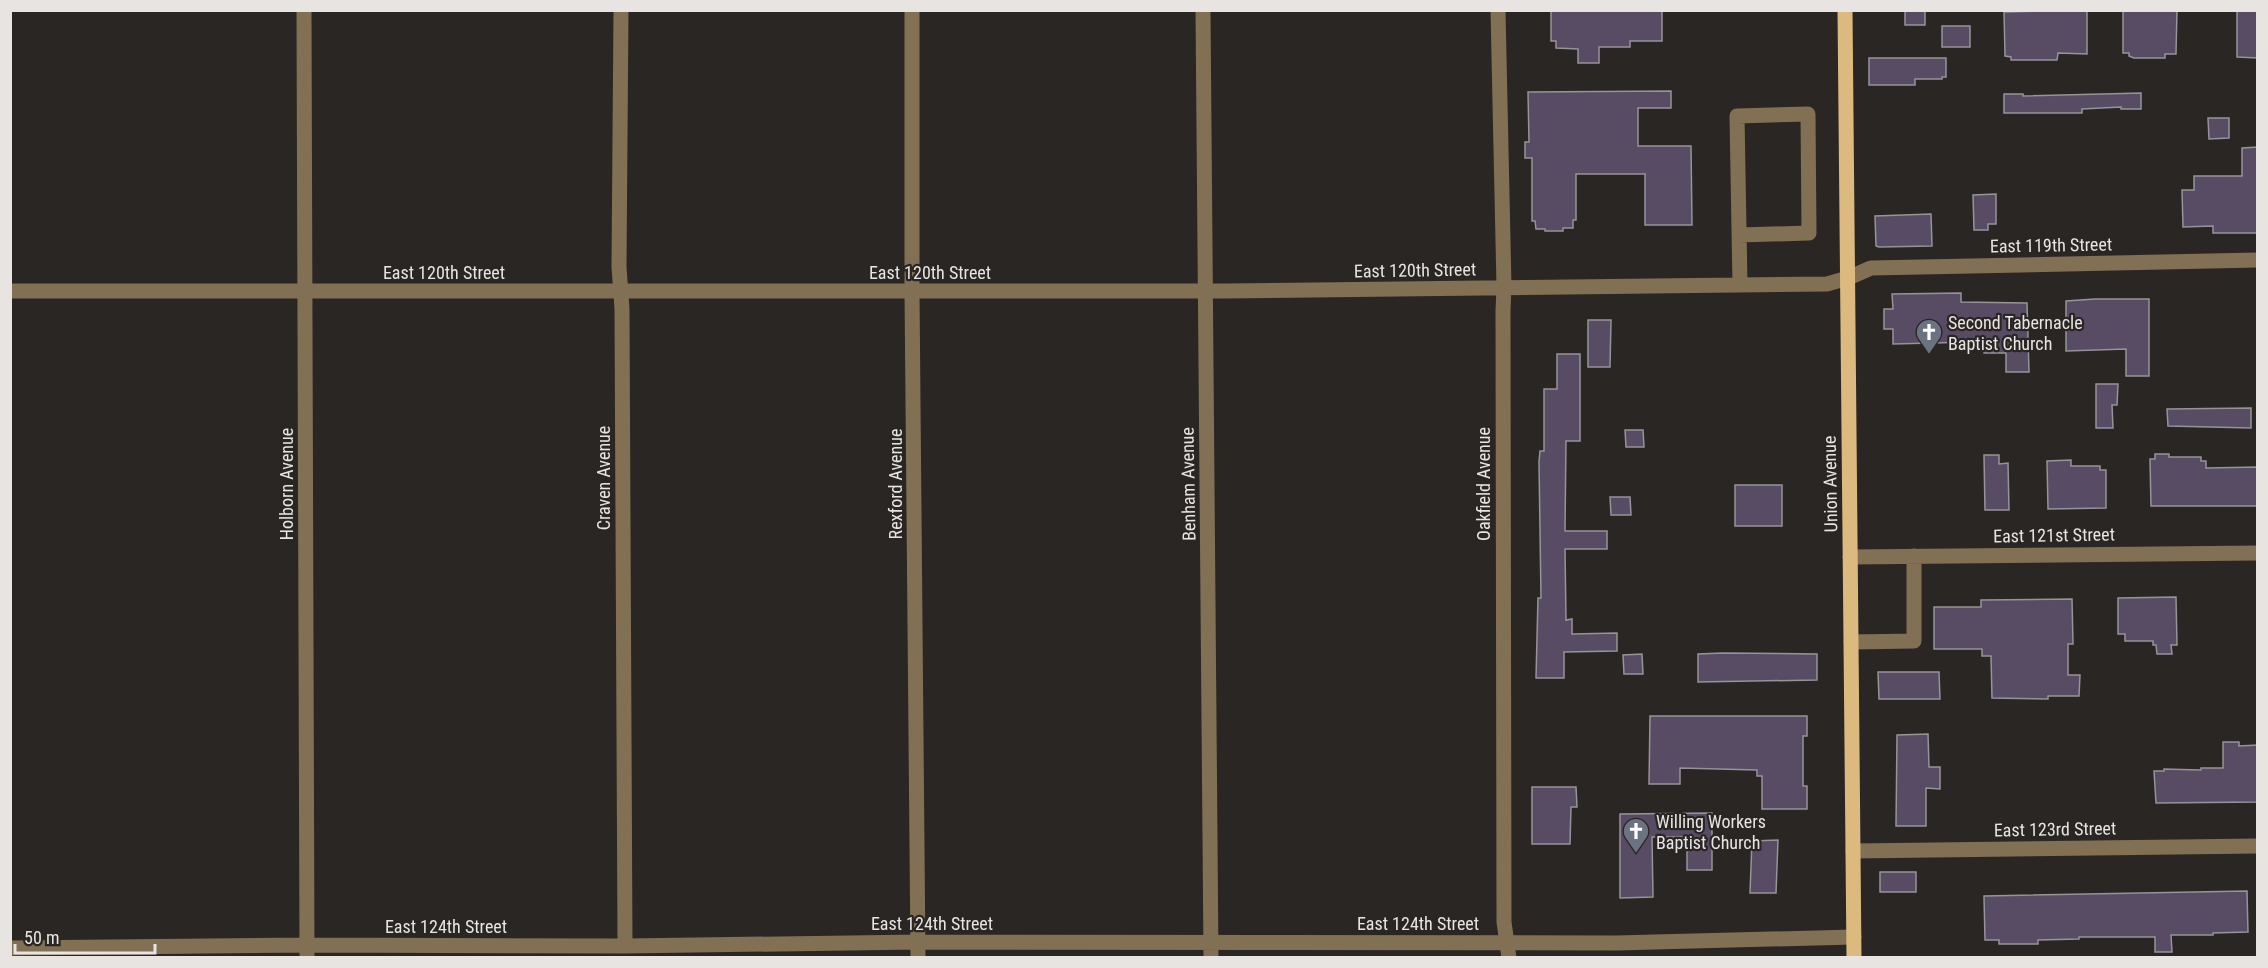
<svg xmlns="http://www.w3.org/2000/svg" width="2268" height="968" font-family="'Roboto Condensed',sans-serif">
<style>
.building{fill:#584c65;stroke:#969399;stroke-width:1.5}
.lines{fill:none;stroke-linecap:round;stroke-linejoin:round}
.minor{stroke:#817054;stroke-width:15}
.major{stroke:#dcb97e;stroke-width:15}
.labels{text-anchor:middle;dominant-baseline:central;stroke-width:4.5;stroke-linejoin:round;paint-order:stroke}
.street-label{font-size:18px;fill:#e7e4e2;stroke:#2a2623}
.poi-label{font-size:18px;fill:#e7e4e2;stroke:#2a2623;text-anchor:start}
</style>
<rect width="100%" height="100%" fill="#2a2623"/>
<path class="building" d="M1551,10h111v31h-32v6h-31v16h-21v-14l-22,-1v-7h-5z
M1905,10h20v15h-20z
M2087,10v44l-29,-1 -1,7h-46v-3l-6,-1 -1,-44z
M2123,10h54l-1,44h-11v4h-31l-5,-2v-3h-6z
M2237,10h21v48l-21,-1z
M1942,26h28v21h-28z
M1869,58h77v19h-4v2h-27v6h-46z
M1671,91v17h-33v38h53l1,79h-47v-51h-69v46h-3v8h-10v3h-18v-2h-9l-1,-8h-3v-63h-7v-16h4l-1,-50z
M2141,93v16h-20v-2l-39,2v4h-78v-19h19v2z
M2208,118h21v20l-20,1z
M2258,147v86h-45v-7l-30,1 -1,-37h12v-14h48v-28z
M1996,194v30h-8v6h-14l-1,-35z
M1931,214l1,32 -53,1 -3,-1 -1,-30z
M1961,293v9l66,1 2,69h-23v-19h-22v-5h-12v-6l-79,2v-15h-9v-20h9l-1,-15z
M2095,299h54v77h-23v-27l-60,2v-50z
M1588,320h23l-1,47h-22z
M1557,354h23v87h-14l-1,90h42v18h-42l1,71 6,-1v15l45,-1v18l-53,1v26h-28l2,-80h3l-2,-136 1,-11h4v-62h13z
M2096,384h22l-1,21h-5l1,23h-17z
M2251,408v20l-83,-2 -1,-17z
M1625,430h18l1,17h-18z
M2155,454h14v3h32v4h5v7l52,-1v39h-107l-1,-47h5z
M1984,455h15v9l9,-1 1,47h-24z
M2071,460v6h29v4h6v38l-58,1 -1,-48z
M1735,485h47v41h-47z
M1610,497h20l1,18h-20z
M2176,597l1,48h-6l1,9h-15l-1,-9h-3v-4h-28v-7h-7v-36z
M2072,599l1,45h-5v31h12l-1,21h-31v3l-56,-1 -1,-42h-9v-7h-48v-42h47v-7z
M1723,653l94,1v26l-119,2v-28z
M1642,654l1,20h-19l-1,-19z
M1878,672h61l1,27h-61z
M1650,716h157v20h-4v50h4v23h-45v-33h-5v-6l-77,-2v16h-31z
M1928,734l1,33h11v22l-14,-1v38h-30l1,-91z
M2223,742h16v4l19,-1v57l-102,1 -2,-32h10v-2l37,1v-2h22z
M1532,787h44l1,20h-6l-1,37h-38z
M1712,813v57h-25v-33h-35l1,60 -33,1v-84z
M1778,840l-2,53h-26l2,-52z
M1880,872h36v20h-36z
M2247,891l1,41 -35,1v2h-42l1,17h-17v-15h-76v2l-41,1v4h-39v-4h-14l-1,-44z"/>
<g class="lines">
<path class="minor" d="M304,10l3,948
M621,10l-2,257 3,42 3,637
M912,10v281l6,667
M1203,10l8,948
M1498,10l6,277 -1,24 1,611 5,36
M1739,235l70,-2 -1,-119 -71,2 3,169
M10,291h1216l601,-7 21,-6 23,-10 387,-8
M1850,557l408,-4
M1851,642l63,-1v-85
M1853,851l405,-5
M10,948l297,-3 318,1 293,-4 698,1 238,-6"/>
<path class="major" d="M1845,10l9,948"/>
</g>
<defs>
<g id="church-pin" transform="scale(1.35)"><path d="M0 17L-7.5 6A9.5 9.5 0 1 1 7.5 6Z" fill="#6b7280" stroke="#2a2623"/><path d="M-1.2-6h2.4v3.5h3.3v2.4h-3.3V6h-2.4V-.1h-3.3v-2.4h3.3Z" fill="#fff"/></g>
</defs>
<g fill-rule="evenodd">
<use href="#church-pin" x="1929" y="332"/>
<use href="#church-pin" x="1636" y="831"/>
</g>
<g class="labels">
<g class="street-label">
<text transform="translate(2051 245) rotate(-1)">East 119th Street</text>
<text transform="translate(1415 270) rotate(-1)">East 120th Street</text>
<text x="444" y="272">East 120th Street</text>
<text x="930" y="272">East 120th Street</text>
<text transform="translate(603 478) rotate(-90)">Craven Avenue</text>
<text transform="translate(286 484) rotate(-90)">Holborn Avenue</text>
<text transform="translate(895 484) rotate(-90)">Rexford Avenue</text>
<text transform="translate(1188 484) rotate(-91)">Benham Avenue</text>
<text transform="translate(1483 484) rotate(-90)">Oakfield Avenue</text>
<text transform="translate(1830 484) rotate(-91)">Union Avenue</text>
<text transform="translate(2054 535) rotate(-1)">East 121st Street</text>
<text transform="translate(2055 829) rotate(-1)">East 123rd Street</text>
<text x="932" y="923">East 124th Street</text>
<text x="1418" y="923">East 124th Street</text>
<text x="446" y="926">East 124th Street</text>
</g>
<g class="poi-label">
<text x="1948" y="322">Second Tabernacle<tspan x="1948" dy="21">Baptist Church</tspan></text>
<text x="1656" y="821">Willing Workers<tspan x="1656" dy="21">Baptist Church</tspan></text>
</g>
</g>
<rect width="2268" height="968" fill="none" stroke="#e7e4e2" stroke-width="24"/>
<path d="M15 944v9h140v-9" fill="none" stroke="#e7e4e2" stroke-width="3"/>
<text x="24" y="944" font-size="18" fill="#e7e4e2" stroke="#2a2623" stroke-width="4.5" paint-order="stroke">50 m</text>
</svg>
